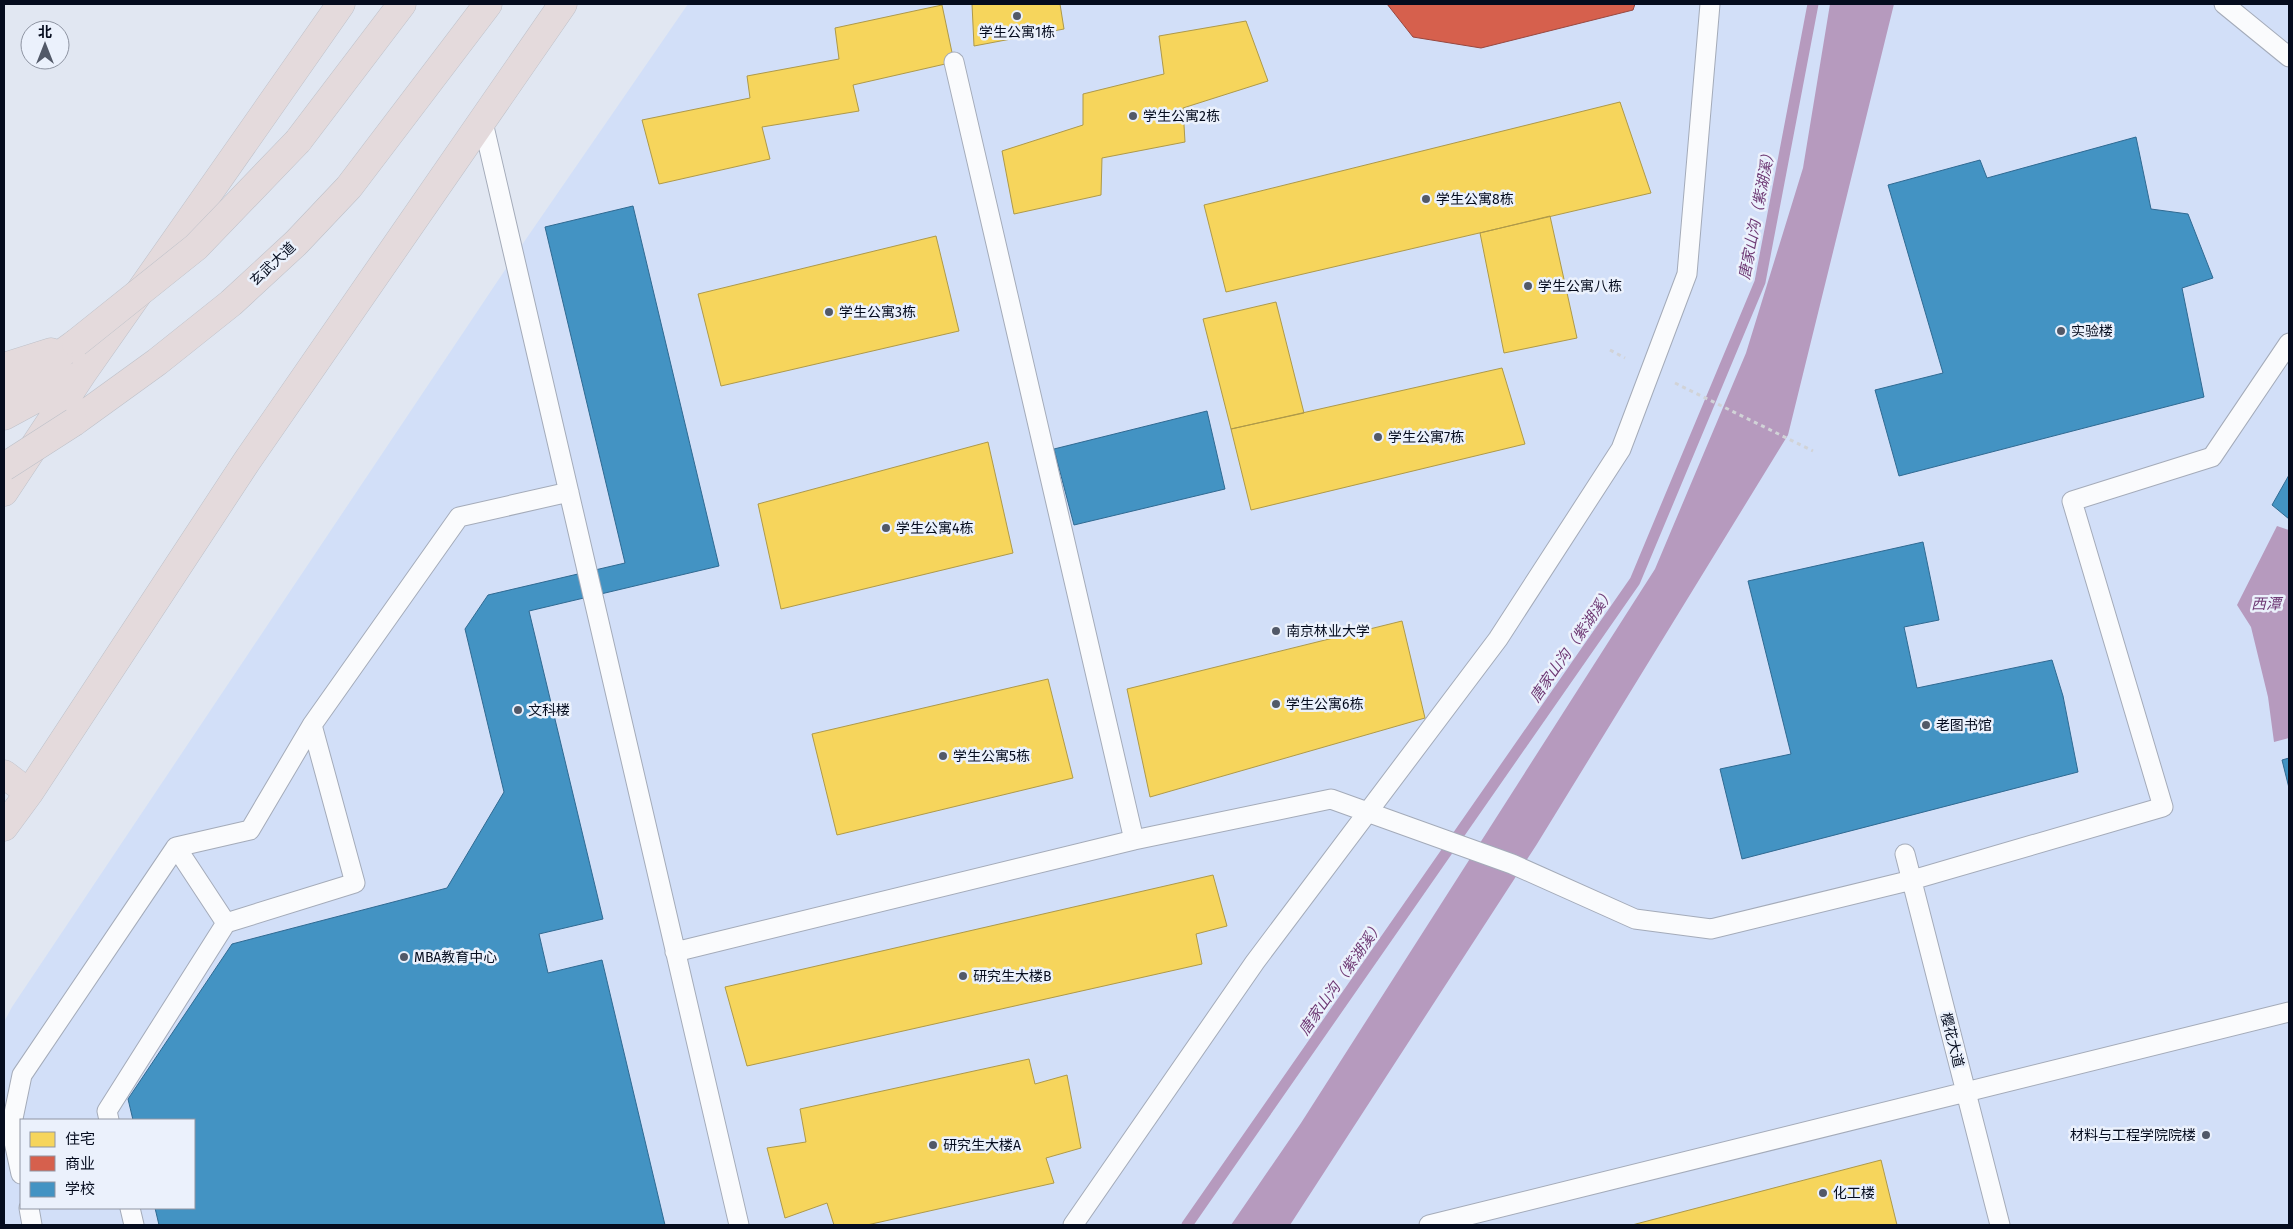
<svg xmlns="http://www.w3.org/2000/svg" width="2293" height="1229" font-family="'Fira Sans','Noto Sans SC',sans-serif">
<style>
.built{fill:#d2dff8;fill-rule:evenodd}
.water{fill:#b69abe}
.homes{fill:#f6d55c;stroke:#ae9949}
.shops{fill:#d6604d;stroke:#97473f}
.schools{fill:#4393c3;stroke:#306a92}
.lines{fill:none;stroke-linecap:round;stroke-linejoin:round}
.stream{stroke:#b69abe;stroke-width:11}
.service-casing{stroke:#a4abb9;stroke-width:21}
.trunk-casing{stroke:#bec1c9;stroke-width:29}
.path{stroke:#d1d3d7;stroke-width:3;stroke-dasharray:4 4;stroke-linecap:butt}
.service{stroke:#fafbfd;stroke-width:19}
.trunk{stroke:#e4dadc;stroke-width:28}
.trunk-bridge-casing{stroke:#bec1c9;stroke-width:29;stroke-linecap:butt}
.trunk-bridge{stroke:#e4dadc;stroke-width:28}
.poi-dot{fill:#525968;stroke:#ebf1fc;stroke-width:2}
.labels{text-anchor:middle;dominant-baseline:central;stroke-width:5;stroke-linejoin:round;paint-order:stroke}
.poi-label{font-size:14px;fill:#050c1e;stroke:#ebf1fc;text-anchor:start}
.street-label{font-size:14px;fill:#050c1e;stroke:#ebf1fc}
.water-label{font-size:15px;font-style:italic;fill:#6e3974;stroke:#ebf1fc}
</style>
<rect width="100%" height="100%" fill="#e1e7f2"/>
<path class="built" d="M688,4h1601v1221h-2285v-203l8,-15 503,-752zM21,1120h173v88h-173z"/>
<path class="water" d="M1830,4h64l-106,431 -251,409 -247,381h-59l70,-102 354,-554 91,-216 57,-185z
M2277,526l12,4v208l-15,4 -6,-45 -17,-70 -14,-22z"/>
<path class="homes" d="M972,4h88l4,25 -90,17z
M942,5l12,57 -101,23 6,26 -97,16 8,32 -111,25 -17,-64 108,-22 -3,-22 92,-17 -4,-31z
M1246,21l22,60 -85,27 2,34 -83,16 -1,37 -87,19 -12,-63 81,-26v-31l81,-20 -5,-38z
M1620,102l31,91 -425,99 -22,-87z
M1550,216l27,122 -73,15 -24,-120z
M936,236l23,95 -238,55 -23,-92z
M1276,302l28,111 -73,16 -28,-110z
M1502,368l23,76 -274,66 -20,-81z
M988,442l25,111 -232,56 -23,-105z
M1402,621l23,97 -275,79 -23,-108z
M1048,679l25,99 -236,57 -25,-101z
M1213,875l14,51 -31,8 6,30 -455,102 -22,-79z
M1029,1059l6,25 32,-9 14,73 -35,10 8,25 -187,42h-33l-7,-22 -42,15 -18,-70 39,-6 -6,-33z
M1881,1160l16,65h-265z"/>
<path class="shops" d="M1387,4h248l-2,6 -152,38 -68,-11z"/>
<path class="schools" d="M2136,137l15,72 37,5 25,64 -31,10 22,109 -305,79 -24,-86 68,-17 -55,-188 92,-25 7,18z
M633,206l86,360 -190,45 74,308 -64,15 9,39 54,-13 63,265h-506l-4,-17h39v-88h-61l-5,-21 104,-155 215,-56 57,-96 -39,-163 23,-34 137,-32 -80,-336z
M1207,411l18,78 -151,36 -20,-76z
M2289,475v44l-17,-14z
M1923,542l16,78 -35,7 13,61 135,-28 11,36 15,76 -336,87 -22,-90 71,-15 -43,-173z
M2289,758v30l-7,-28z"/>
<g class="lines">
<path class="stream" d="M1187,1225l448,-644 125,-299 53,-278"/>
<g class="service-casing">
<path id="service" d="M2224,4l65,53
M482,118l257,1107
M1134,840l197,-41 181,65 123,55 76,10 201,-49 251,-73 -91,-306 140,-44 77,-114
M176,847l50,76 129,-40 -43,-158
M1905,854l95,371
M675,952l459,-112 -180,-778
M109,1120l-2,-9 119,-188
M21,1174l-10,-46 11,-53 154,-228 74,-17 62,-105 147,-208 110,-25
M29,1208l3,17
M130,1208l4,17
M1073,1225l182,-263 243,-323 123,-190 66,-175 23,-270
M1429,1225l860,-213"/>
</g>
<g class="trunk-casing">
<path id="trunk" d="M298,141l104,-137
M4,367l47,-15
M4,395l72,-52
M4,416l74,-40
M74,422l83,-60 74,-59 65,-60 53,-56 139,-183
M4,492l78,-118 259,-370
M4,774l25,19
M4,827l25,-34 218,-332 316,-457"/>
</g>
<path class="path" d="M1610,350l15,8
M1675,383l138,68"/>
<use href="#service" class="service"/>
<use href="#trunk" class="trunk"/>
<g class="trunk-bridge-casing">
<path id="trunk-bridge" d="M76,343l120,-96 102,-106
M4,467l70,-45"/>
</g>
<use href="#trunk-bridge" class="trunk-bridge"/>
</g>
<g class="poi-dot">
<circle cx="1017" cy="16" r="5"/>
<circle cx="1133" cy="116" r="5"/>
<circle cx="1426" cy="199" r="5"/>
<circle cx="1528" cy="286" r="5"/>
<circle cx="829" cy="312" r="5"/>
<circle cx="2061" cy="331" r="5"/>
<circle cx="1378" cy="437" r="5"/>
<circle cx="886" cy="528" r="5"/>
<circle cx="1276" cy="631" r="5"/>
<circle cx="1276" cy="704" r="5"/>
<circle cx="518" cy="710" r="5"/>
<circle cx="1926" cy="725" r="5"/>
<circle cx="943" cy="756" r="5"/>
<circle cx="404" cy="957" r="5"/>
<circle cx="963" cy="976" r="5"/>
<circle cx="2206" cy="1135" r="5"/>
<circle cx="933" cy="1145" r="5"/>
<circle cx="1823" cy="1193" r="5"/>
</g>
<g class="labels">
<g class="poi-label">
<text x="1017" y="32" text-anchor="middle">学生公寓1栋</text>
<text x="1143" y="116">学生公寓2栋</text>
<text x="1436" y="199">学生公寓8栋</text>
<text x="1538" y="286">学生公寓八栋</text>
<text x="839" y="312">学生公寓3栋</text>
<text x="2071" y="331">实验楼</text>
<text x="1388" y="437">学生公寓7栋</text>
<text x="896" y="528">学生公寓4栋</text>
<text x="1286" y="631">南京林业大学</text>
<text x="1286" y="704">学生公寓6栋</text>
<text x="528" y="710">文科楼</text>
<text x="1936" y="725">老图书馆</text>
<text x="953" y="756">学生公寓5栋</text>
<text x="414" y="957">MBA教育中心</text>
<text x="973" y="976">研究生大楼B</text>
<text x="2196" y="1135" text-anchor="end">材料与工程学院院楼</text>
<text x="943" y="1145">研究生大楼A</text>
<text x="1833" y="1193">化工楼</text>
</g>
<g class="street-label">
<text transform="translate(273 264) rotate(-43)">玄武大道</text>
<text transform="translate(1952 1040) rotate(76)">樱花大道</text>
</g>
<g class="water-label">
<text transform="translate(1757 213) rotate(-79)">唐家山沟（紫湖溪）</text>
<text x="2266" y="604">西潭</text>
<text transform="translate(1572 645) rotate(-55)">唐家山沟（紫湖溪）</text>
<text transform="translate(1341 978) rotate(-55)">唐家山沟（紫湖溪）</text>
</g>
</g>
<rect width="2293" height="1229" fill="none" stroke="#050c1e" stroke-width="10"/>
<rect x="20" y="1119" width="175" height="90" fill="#ebf1fc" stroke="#8f95a3"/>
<rect x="30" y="1132" width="25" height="15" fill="#f6d55c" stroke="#8f95a3"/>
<text x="65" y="1144" font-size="15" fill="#050c1e">住宅</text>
<rect x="30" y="1156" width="25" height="15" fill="#d6604d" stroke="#8f95a3"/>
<text x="65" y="1169" font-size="15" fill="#050c1e">商业</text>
<rect x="30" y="1182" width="25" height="15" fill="#4393c3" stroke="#8f95a3"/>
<text x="65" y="1194" font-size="15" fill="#050c1e">学校</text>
<g transform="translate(45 45)"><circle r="24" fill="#ebf1fc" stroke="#8f95a3"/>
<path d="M0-4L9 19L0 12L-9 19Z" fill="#525968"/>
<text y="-8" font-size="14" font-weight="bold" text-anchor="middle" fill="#050c1e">北</text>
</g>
</svg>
